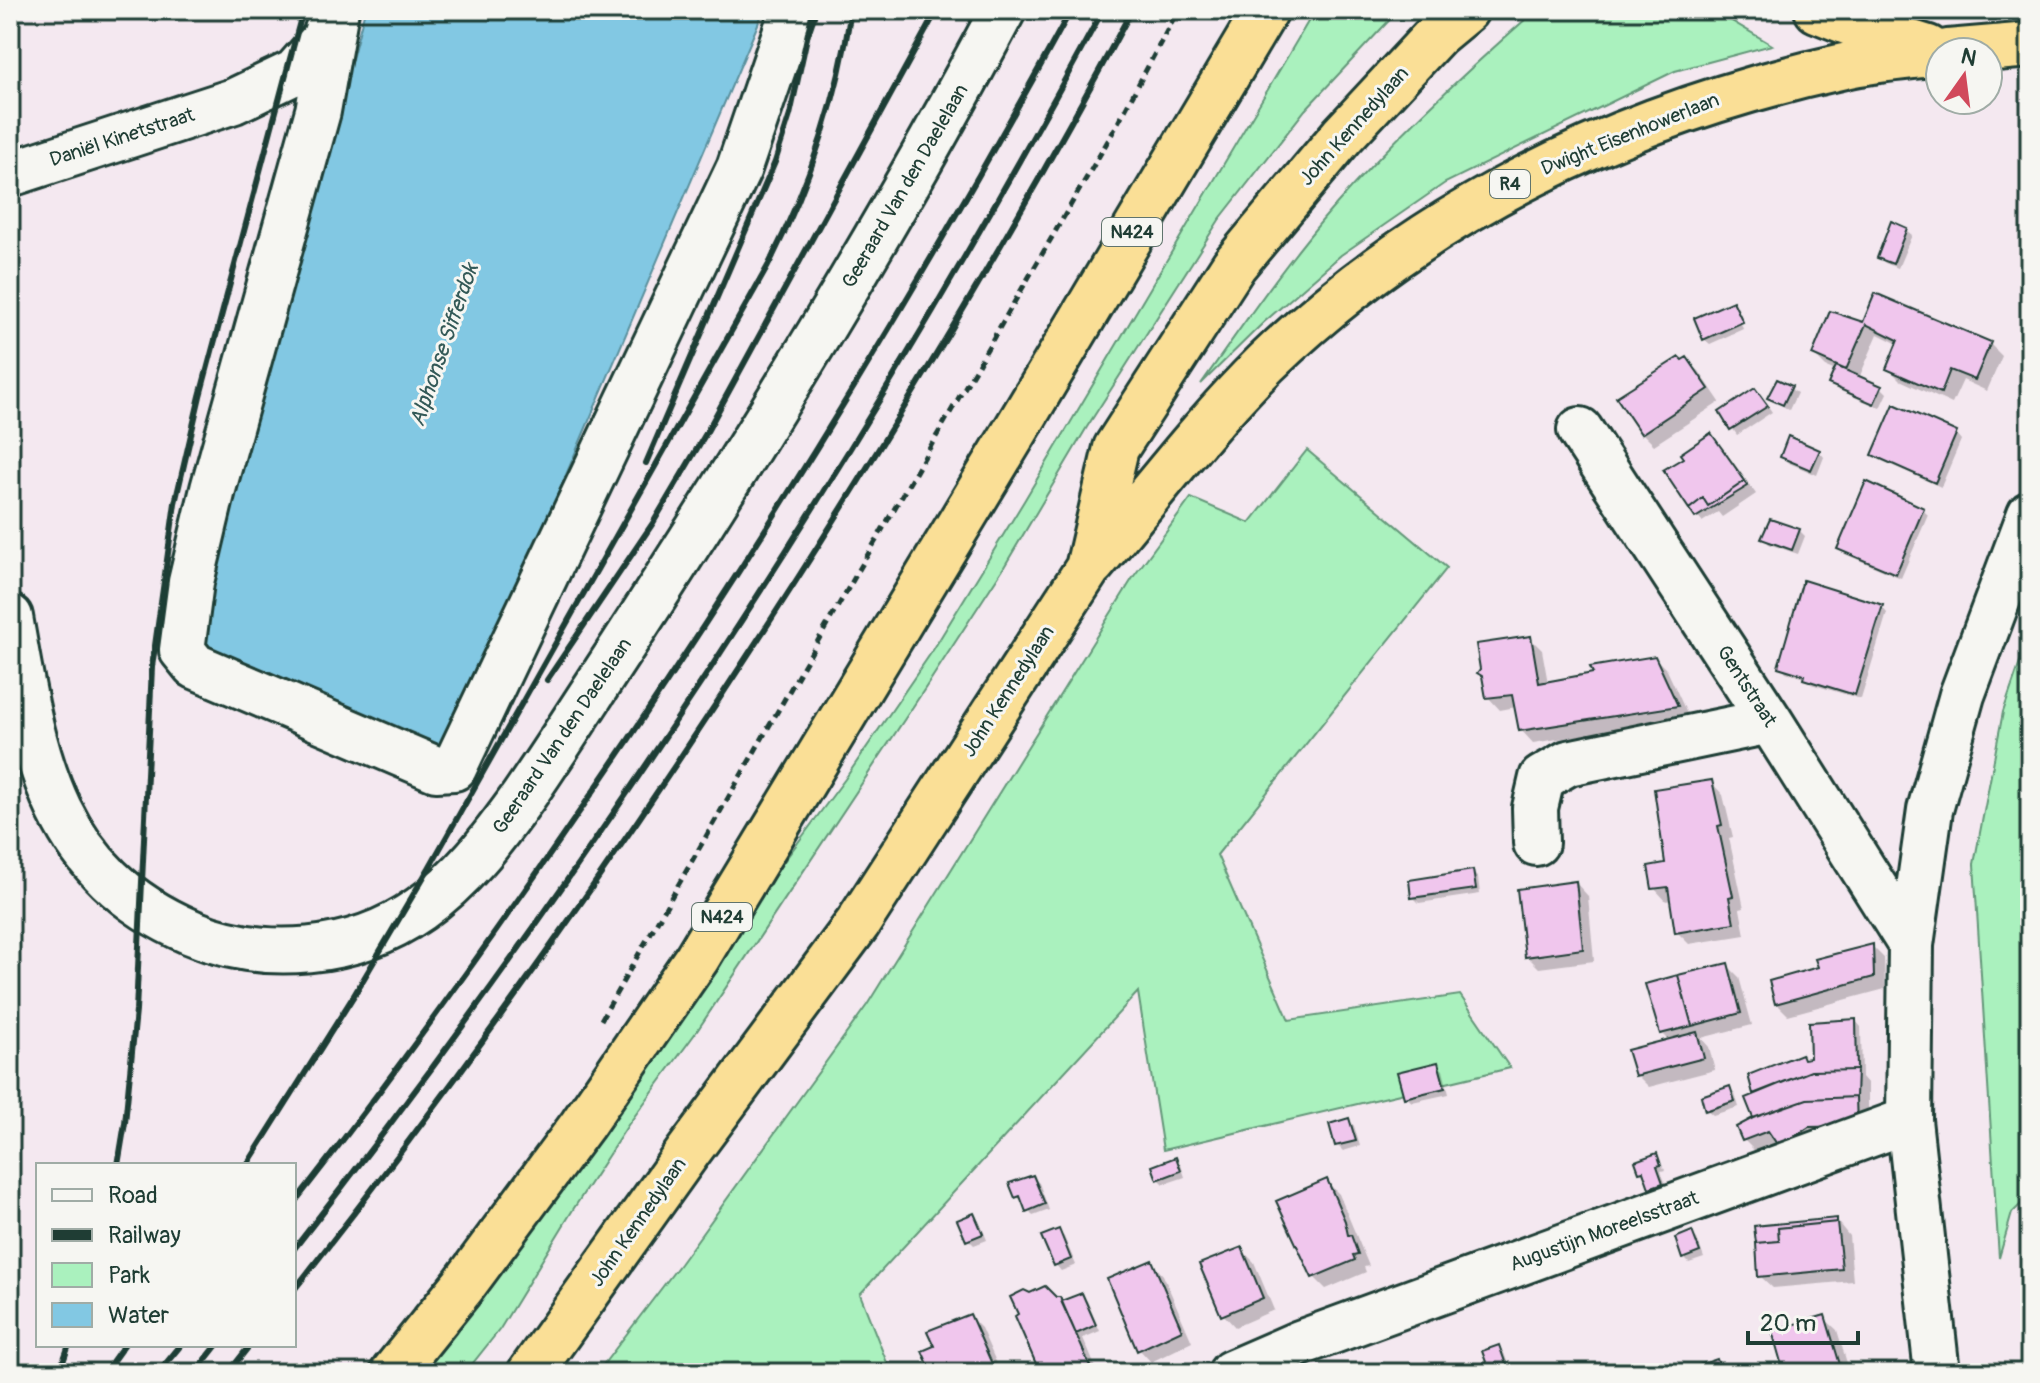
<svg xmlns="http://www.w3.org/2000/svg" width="2040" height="1383" font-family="Pangolin,sans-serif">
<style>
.green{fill:#aaf1be;stroke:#649779;stroke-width:2}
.water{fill:#82c8e3;stroke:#5a909d;stroke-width:2}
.shadow{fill:#0003}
.building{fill:#f0c6ed;stroke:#1f3d34;stroke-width:2}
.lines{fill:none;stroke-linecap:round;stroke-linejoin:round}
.minor-casing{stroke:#1f3d34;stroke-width:50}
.highway-casing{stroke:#1f3d34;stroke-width:50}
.path{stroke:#1f3d34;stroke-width:5;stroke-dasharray:8 6;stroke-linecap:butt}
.minor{stroke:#f6f6f2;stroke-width:44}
.highway{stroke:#fadf96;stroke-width:44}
.rail{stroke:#1f3d34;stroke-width:6}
.labels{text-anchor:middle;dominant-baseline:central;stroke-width:6;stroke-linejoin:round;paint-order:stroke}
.shield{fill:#f6f6f2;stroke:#60746d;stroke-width:2}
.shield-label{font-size:18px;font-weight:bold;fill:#1f3d34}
.street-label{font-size:20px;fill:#1f3d34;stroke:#f6f6f2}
.water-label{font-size:22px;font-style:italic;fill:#335957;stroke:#f6f6f2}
</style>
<rect width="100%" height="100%" fill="#f4e8f0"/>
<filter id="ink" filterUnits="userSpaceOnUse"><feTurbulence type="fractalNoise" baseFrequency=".0125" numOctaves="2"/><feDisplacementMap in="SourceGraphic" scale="16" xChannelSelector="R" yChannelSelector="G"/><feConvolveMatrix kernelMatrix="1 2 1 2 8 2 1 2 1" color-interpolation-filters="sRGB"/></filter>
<g filter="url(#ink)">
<path class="green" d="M1315,10h84l-94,100 -86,110 -132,207 -83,140 -78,120 -229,344 -69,94 -54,83 -74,121 -35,44h-53l162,-202 80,-109 114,-179 77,-104 88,-129 91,-149z
M1536,10h177l59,35 -97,26 -230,112 -104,72 -78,68 -62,61c42,-59 83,-120 131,-175 62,-71 133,-137 204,-199z
M1307,450l140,118 -230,287 72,165 171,-25 50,73 -347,82 -25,-158 -278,302 31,79h-294l83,-109 187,-259 267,-429 57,-78 59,25z
M2030,646v162l-9,44 9,69v274l-18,18 -13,45 -25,-394 29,-152 20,-58z"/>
<path class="water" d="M365,10h399l-317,744 -251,-109z"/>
<path class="shadow" d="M1906,230l6,5 -14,33 -13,-5 -6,-6z
M1876,296l114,48 12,12 -15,35 -24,-11 -11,24 -52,-24 -12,-12 10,-24 -20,-10 -19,44 22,9 6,6 -7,15 -44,-19 -6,-5 6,-13 -10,-4 -12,-12 50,-30z
M1733,303l4,4h-3l9,22 -33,15 -6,-5z
M1686,359l13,12 21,31 -66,43 -12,-12 40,-71z
M1778,381l19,12 -8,17 -20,-13z
M1761,396l11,16 -35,23 -15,-22z
M1956,434l5,6 -20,47 -61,-27 -5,-5z
M1711,436l12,12 33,46 -34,23 -4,-5 -16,10 -5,-6z
M1819,451l5,6 -7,18 -30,-13 -5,-6z
M1923,510l5,5 -27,63 -56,-24 -5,-6z
M1799,530l6,6 -7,18 -29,-10 -5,-6z
M1882,607l5,6 -26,86 -50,-15 -6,-6 -19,-6 -5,-6z
M1530,638l12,12 6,33 48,-8 59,-17 12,12 22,48 -156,25 -12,-13 -5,-23 -16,3 -12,-13z
M1711,782l12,13 10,42 -4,1 15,70 -4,1 5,26 -56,9 -12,-12 -5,-32 -6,1 -12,-13z
M1472,872l6,6 2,16 -61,9 -6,-6z
M1576,883l12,13 6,65 -55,7 -12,-12z
M1872,946l12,12 1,31 -97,26 -12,-12 44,-35z
M1727,965l12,12 13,48 -51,13 8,9 6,23 -66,17 -12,-12 33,-33 -9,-9z
M1856,1021l5,6 1,50 6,7v53l-89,6 -23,9 -12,-12 12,-21 -1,-26 45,-37 5,4h7z
M1437,1064l6,6 6,24 -37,8 -6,-5z
M1729,1088l6,6 4,13 -26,8 -6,-5z
M1349,1120l5,6 6,20 -17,5 -6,-6z
M1656,1156l9,14 -4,1 6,17 -11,5 -15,-22z
M1175,1160l6,5 4,12 -21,7 -5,-5z
M1033,1178l6,5 10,27 -16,6 -9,-14 -7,-5z
M1327,1182l12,12 30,72 -5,1 2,5 -40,17 -12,-12z
M973,1216l6,5 8,19 -13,5 -6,-6z
M1836,1220l13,16 4,45 -80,7 -13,-12z
M1059,1231l5,6 12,28 -15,6 -5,-6z
M1692,1234l5,5 7,19 -15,5 -5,-5z
M1241,1249l13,13 20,48 -39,17 -12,-13z
M1151,1262l12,13 29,67 -41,20 -12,-13z
M1081,1295l6,6 13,30 -17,7 15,35h-56l-12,-77 33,7z
M969,1316l12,12 20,45h-67l3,-26z
M1824,1318l13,12 13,43h-64z
M1498,1347l6,6 7,20h-18z"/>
<path class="building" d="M1891,221l16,7 -14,36 -16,-6z
M1875,293l116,49 -16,38 -25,-10 -9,23 -55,-24 12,-29 -32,-16 -20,46 -34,-15 18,-44 33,11z
M1733,301l10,21 -40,18 -9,-22z
M1679,357l3,3 5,-3 22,32 -68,45 -25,-37z
M1836,366l46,20 -8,18 -46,-20z
M1777,379l15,7 -9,19 -16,-7z
M1755,388l13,18 -38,24 -11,-18z
M1894,404l63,28 -22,51 -63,-28z
M1711,433l34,48 -37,25 -5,-8 -14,11 -26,-39 20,-12 -3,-4z
M1788,436l32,14 -9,20 -31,-13z
M1745,481l3,5 -53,32 -6,-9 14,-11 5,8z
M1866,481l58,27 -28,66 -59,-25z
M1770,519l30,10 -8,21 -31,-11z
M1803,580l80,25 -28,90 -52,-16 1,-4 -26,-8z
M1531,636l8,47 54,-10 -3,-6 65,-11 23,50 -159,25 -7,-36 -26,3 -4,-22 -5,-3 3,-4 -4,-25z
M1712,780l10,45 -4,1 15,70 -4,1 5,26 -59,10 -7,-46 -16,2 -4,-23 17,-3 -11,-74z
M1473,870l3,19 -65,9 -2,-18z
M1576,881l7,68 -58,8 -8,-68z
M1873,944l1,33 -99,27 -6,-23 49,-14 -3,-8z
M1728,963l13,50 -49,13 -14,-51z
M1678,975l14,51 -32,8 -15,-50z
M1856,1019l1,51 -46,1 -58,23 -5,-19 53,-21 2,5 7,-1 -1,-36z
M1697,1032l7,26 -69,18 -8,-26z
M1438,1062l7,26 -41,10 -7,-26z
M1857,1070l-1,27 -49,2 -54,19 -8,-20 66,-27z
M1730,1086l5,15 -30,10 -4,-15z
M1856,1097l1,29 -48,1 -30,20 -11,-16 -26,10 -6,-14 17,-9 54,-19z
M1349,1118l7,23 -21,5 -6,-22z
M1657,1153l4,12 -4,1 6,17 -14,5 -6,-17 -4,1 -4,-11z
M1176,1157l5,14 -24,9 -5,-14z
M1033,1175l12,29 -19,8 -6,-16 -5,2 -6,-15z
M1327,1179l18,42 3,14h3l7,19 -5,1 2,5 -43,18 -36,-77z
M974,1213l9,21 -17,7 -9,-21z
M1837,1218v4l-59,6 1,13 -23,2 -2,-17z
M1837,1222l5,47 -84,8 -2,-34 23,-2 -1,-13z
M1059,1229l12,30 -17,7 -13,-30z
M1692,1231l8,21 -18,7 -7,-21z
M1242,1247l21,51 -42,18 -22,-52z
M1152,1260l30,70 -45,21 -30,-72z
M1045,1286l11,11h4l33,76h-53l-25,-57 3,-2 -8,-17 14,-7 6,3z
M1082,1293l14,32 -20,9 -15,-33z
M970,1314l26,59h-64l-10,-22 12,-5 -7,-15z
M1825,1315l16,53 -18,5h-39l-12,-42z
M1499,1345l10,28h-19l-8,-22z
M1717,1359l5,14h-30l-1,-5z"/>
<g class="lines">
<g class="minor-casing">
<path id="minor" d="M336,10l-18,101 -105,378 -22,93 -9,68 13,16 241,103 18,-1 285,-600 54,-158
M10,174l224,-73 61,-29 29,-33 5,-14
M1580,430l190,291 141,224
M10,617c24,137 39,254 181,315 73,31 164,23 229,-23 43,-30 72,-69 103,-112 34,-49 66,-100 99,-150 135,-208 265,-418 381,-637
M1536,843l-1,-35 7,-30 26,-15 202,-42
M1231,1373l69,-30 609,-223
M1937,1373l-28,-253 2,-175 19,-135 32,-115 68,-181"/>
</g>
<g class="highway-casing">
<path id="highway" d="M1817,10l43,17 68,21
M1948,52l82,-7
M1092,564c57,-67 111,-139 174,-201 163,-157 359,-249 578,-297 31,-7 64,-9 96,-13
M393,1373l70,-87 119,-161 115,-167 316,-523 253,-425
M530,1373l158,-221 170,-229 230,-355 28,-120 118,-183 108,-129 95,-102 29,-24"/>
</g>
<path class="path" d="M601,1020l230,-402 282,-486 65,-122"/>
<use href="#minor" class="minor"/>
<use href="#highway" class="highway"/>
<path class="rail" d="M646,463l129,-301 15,-47 23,-105
M547,680l106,-157 52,-88 232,-425
M118,1165l7,-42 11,-112 16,-344 23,-164 25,-107 103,-386
M247,1165l106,-168 76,-129 339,-602c41,-81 70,-166 83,-256
M294,1203c118,-150 228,-306 335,-464 158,-236 306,-479 442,-729
M294,1249c305,-389 574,-805 809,-1239
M294,1290c178,-225 343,-461 498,-703 120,-188 235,-380 340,-577
M59,1373l10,-28
M104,1373l20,-28
M158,1373l23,-28
M195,1373l22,-28
M228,1373l22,-28"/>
</g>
</g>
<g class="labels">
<g class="shield">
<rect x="1490" y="170" width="40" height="28" rx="6"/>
<rect x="1102" y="218" width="60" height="28" rx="6"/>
<rect x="692" y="903" width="60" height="28" rx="6"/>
</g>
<g class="shield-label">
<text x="1510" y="184">R4</text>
<text x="1132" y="232">N424</text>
<text x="722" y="917">N424</text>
</g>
<g class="street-label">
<text transform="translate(1354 126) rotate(-48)">John Kennedylaan</text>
<text transform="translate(1630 134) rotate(-22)">Dwight Eisenhowerlaan</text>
<text transform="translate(122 137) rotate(-18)">Daniël Kinetstraat</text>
<text transform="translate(905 186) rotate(-60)">Geeraard Van den Daelelaan</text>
<text transform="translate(1747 686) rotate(57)">Gentstraat</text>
<text transform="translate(1008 691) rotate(-57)">John Kennedylaan</text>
<text transform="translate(562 736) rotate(-56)">Geeraard Van den Daelelaan</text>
<text transform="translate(638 1222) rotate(-55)">John Kennedylaan</text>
<text transform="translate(1604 1231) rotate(-20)">Augustijn Moreelsstraat</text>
</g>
<g class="water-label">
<text transform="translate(444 345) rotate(-71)">Alphonse Sifferdok</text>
</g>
</g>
<rect width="2040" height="1383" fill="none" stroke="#f6f6f2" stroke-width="40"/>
<rect x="20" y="20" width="2000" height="1343" fill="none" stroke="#1f3d34" stroke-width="3" filter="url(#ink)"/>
<rect x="36" y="1163" width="260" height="184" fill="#f6f6f2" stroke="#a0aca6" stroke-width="2"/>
<rect x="52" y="1189" width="40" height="12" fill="#f6f6f2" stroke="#a0aca6" stroke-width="2"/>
<text x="108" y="1203" font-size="24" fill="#1f3d34">Road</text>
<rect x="52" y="1229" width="40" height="12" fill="#1f3d34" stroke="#a0aca6" stroke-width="2"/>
<text x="108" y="1243" font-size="24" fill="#1f3d34">Railway</text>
<rect x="52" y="1263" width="40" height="24" fill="#aaf1be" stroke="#a0aca6" stroke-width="2"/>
<text x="108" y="1283" font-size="24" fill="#1f3d34">Park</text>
<rect x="52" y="1303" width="40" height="24" fill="#82c8e3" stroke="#a0aca6" stroke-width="2"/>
<text x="108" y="1323" font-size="24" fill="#1f3d34">Water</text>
<g transform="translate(1964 76) rotate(14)"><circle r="38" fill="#f6f6f2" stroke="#a0aca6" stroke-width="2"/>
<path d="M0-6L14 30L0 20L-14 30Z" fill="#d1495b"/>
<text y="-12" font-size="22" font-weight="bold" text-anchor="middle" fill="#1f3d34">N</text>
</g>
<path d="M1748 1331v12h110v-12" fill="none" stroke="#1f3d34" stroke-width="4"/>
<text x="1760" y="1331" font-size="24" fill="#1f3d34" stroke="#f6f6f2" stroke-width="6" paint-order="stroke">20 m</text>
</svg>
